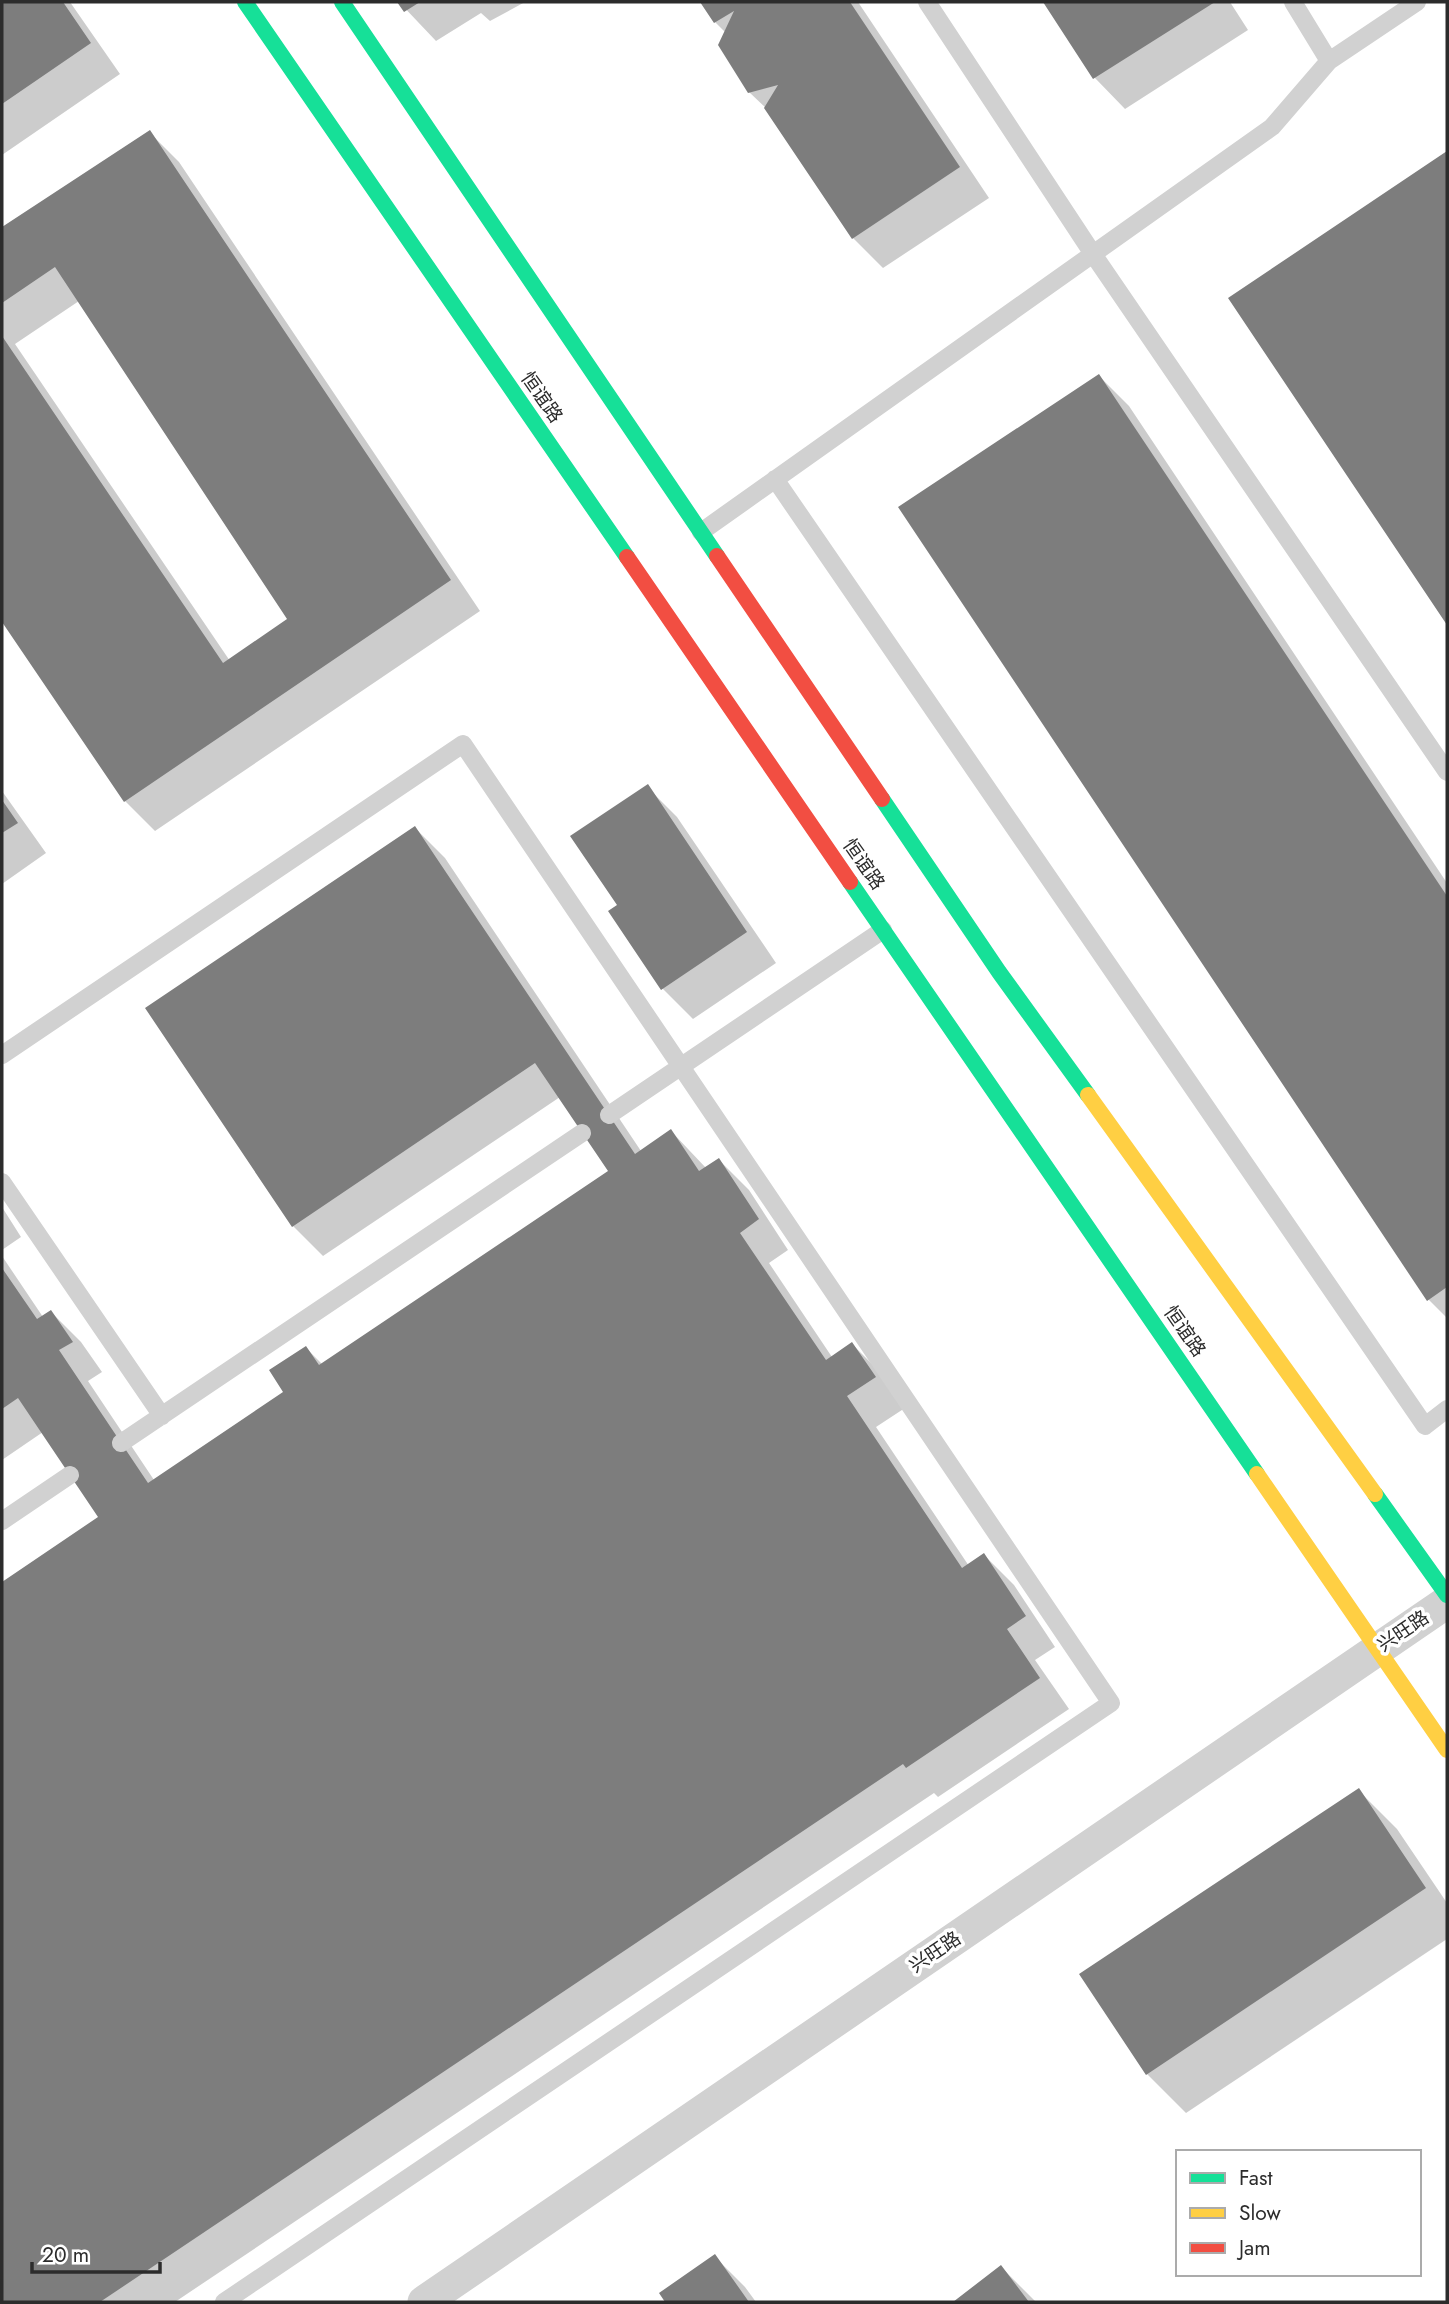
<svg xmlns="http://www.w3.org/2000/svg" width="1449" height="2304" font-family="Jost,'Noto Sans SC',sans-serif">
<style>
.shadow{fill:#0003;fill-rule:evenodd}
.building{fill:#7d7d7d}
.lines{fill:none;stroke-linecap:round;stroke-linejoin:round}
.lane{stroke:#d1d1d1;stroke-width:18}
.street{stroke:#d1d1d1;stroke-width:33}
.fast{stroke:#16e098;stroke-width:16}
.slow{stroke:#ffcf43;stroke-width:16}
.jam{stroke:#f24e42;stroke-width:16}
.labels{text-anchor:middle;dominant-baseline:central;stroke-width:7;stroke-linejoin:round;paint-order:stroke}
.street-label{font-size:19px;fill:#2c2c2c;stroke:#fff}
</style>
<rect width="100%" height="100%" fill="#fff"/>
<path class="shadow" d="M2,2h68l50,72 -118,81z
M399,2h126l-35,19 -9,-8 -45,28z
M702,2h156l131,196 -106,70 -30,-30 -85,-128 -19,-18 -23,-59 -11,-11z
M1044,2h186l18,28 -123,79 -30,-31z
M149,132l30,30 301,449 -325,220 -30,-30 -123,-182v-390zM79,301l210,319 -59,41 -215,-317z
M1447,153v469l-217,-323z
M1099,376l30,30 318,477v435l-18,-18z
M647,787l30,30 99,146 -83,56 -30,-30 -43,-83z
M2,791l44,62 -44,31z
M415,828l30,30 196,293 30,-20 35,37 13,-8 30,30 39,60 -19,13 63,94 20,-13 30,30 23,34 -29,19 93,139 15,-11 30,30 41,62 -20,13 34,49 -131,88 -4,-4 -759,509h-173v-718l98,-67 -57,-85 -41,28v-204l41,61 8,-5 30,30 21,30 -14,9 66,99 132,-88 20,-44 17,17 287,-194 -50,-74 -237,159 -30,-30z
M2,1207l19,30 -19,13z
M1358,1790l39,39 50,74v36l-261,174 -39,-39 -66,-99z
M715,2257l30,30 11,15h-89l-6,-8z
M1001,2267l35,35h-81z"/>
<path class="building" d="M2,2h61l28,41 -89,61z
M397,2h23l-16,10z
M700,2h150l110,165 -108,72 -88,-131 14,-23 -30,8 -30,-48 16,-34 -20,12z
M1043,2h172l-122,77z
M150,130l301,450 -327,222 -122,-180v-286l221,327 64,-44 -232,-352 -53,36v-76z
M1447,151v474l-219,-327z
M1099,374l348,522v391l-20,14 -529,-794z
M648,784l99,148 -86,58 -53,-79 9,-6 -47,-69z
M2,800l16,23 -16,10z
M415,826l220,328 36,-25 28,42 20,-13 40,61 -19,14 86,127 26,-18 24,35 -29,19 115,172 22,-15 42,63 -19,13 33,49 -134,90 -3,-4 -803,538h-98v-720l96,-65 -80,-119 -16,11v-141l35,51 14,-9 22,32 -14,8 89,133 135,-91 -14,-22 37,-24 13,19 289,-194 -73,-108 -243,164 -147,-219z
M1359,1788l67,100 -280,187 -67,-101z
M715,2254l34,48h-84l-6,-9z
M1001,2265l28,37h-76z"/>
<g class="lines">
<path class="lane" d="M927,2l166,252 354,518
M1293,2l36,59
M775,479l650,947 22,-17
M701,532l571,-405 57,-66 88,-59
M2,1055l461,-311 648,959 -887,599
M609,1115l274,-185
M2,1182l160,234
M121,1443l461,-310
M2,1521l68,-46"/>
<path class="street" d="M424,2302l1023,-700"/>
<path class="fast" d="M245,2l382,555
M342,2l375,554
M882,799l117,173 89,123
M850,882l407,592
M1375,1494l72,101"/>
<path class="slow" d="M1088,1095l287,399
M1257,1474l190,276"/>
<path class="jam" d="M717,556l165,243
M627,557l223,325"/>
</g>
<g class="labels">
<g class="street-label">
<text transform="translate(542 397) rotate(55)">恒谊路</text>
<text transform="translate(864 864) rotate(55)">恒谊路</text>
<text transform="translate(1185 1331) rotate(55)">恒谊路</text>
<text transform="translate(1403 1631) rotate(-34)">兴旺路</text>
<text transform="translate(935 1952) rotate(-34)">兴旺路</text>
</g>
</g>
<rect width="1449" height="2304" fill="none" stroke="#2c2c2c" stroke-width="7"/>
<rect x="1176" y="2150" width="245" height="126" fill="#ffffff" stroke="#ababab" stroke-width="2"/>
<rect x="1190" y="2173" width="35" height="10" fill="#16e098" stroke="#ababab" stroke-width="2"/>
<text x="1239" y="2185" font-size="21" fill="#2c2c2c">Fast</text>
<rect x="1190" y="2208" width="35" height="10" fill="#ffcf43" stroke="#ababab" stroke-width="2"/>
<text x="1239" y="2220" font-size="21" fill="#2c2c2c">Slow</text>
<rect x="1190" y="2243" width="35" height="10" fill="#f24e42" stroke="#ababab" stroke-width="2"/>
<text x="1239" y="2255" font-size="21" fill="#2c2c2c">Jam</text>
<path d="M32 2262v10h128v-10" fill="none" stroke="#2c2c2c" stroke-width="3.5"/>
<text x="42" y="2262" font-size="21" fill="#2c2c2c" stroke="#ffffff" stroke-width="5" paint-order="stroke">20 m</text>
</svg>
